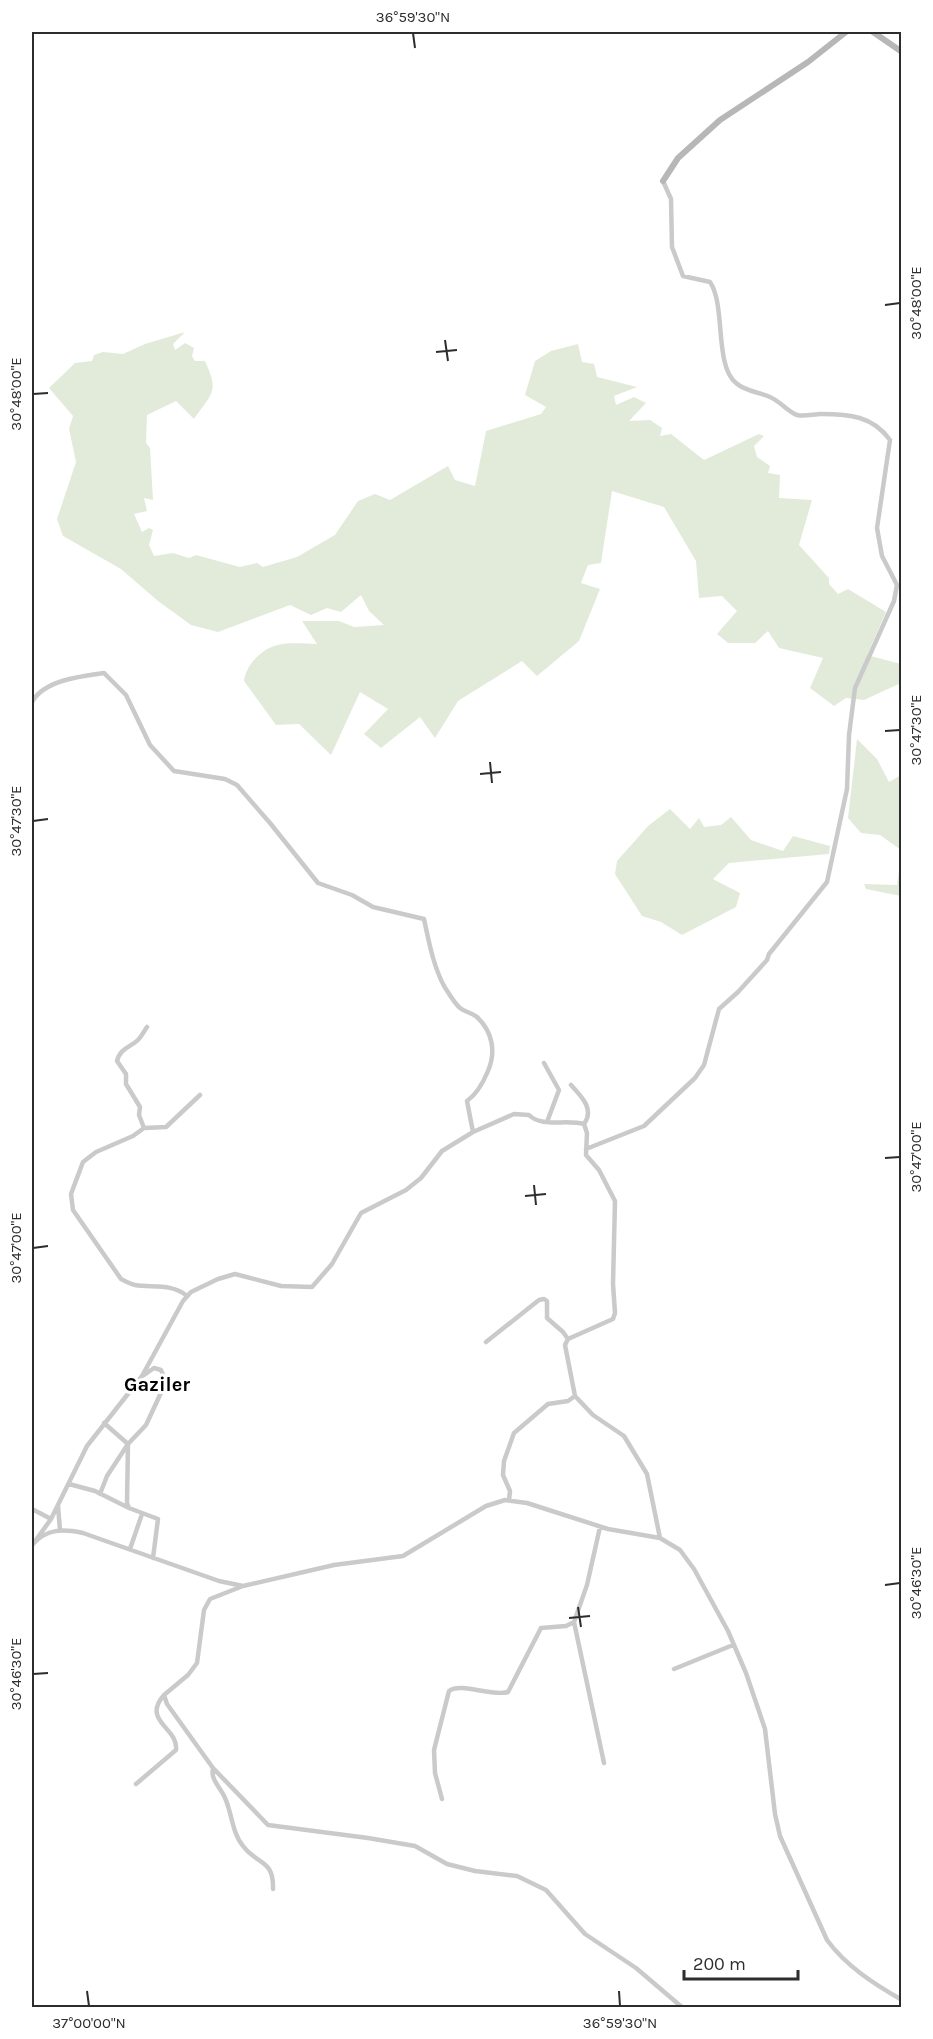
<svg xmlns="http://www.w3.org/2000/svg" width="933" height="2039" font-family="Karla,sans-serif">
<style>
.green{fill:#e2ebda}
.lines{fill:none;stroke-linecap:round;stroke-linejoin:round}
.street{stroke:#cacaca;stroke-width:4.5}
.secondary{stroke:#b7b7b7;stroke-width:6}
.ticks{fill:none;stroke:#2d2d2d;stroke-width:2}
.labels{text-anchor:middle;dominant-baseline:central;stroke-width:6;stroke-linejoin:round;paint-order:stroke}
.quarter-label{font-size:20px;font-weight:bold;fill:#000;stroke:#fff}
.neatline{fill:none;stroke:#2d2d2d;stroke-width:2}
.ticks-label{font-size:15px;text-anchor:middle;fill:#2d2d2d}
</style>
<rect width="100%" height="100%" fill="#fff"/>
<path class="green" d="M185,332l-12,12 2,6 10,-7 9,5 -2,8 3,5h10c14,31 8,31 -11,58l-18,-18 -29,14 -1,28 4,5 3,52 -9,-2 3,13 -13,3 8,18 7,-4 4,2 -4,15 5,11 19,-3 16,5 7,-3 44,12 17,-4 6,4 34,-10 38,-22 23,-34 17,-7 15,6 58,-34 7,14 20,6 11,-55 55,-17 5,-7 -21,-12 10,-34 16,-10 27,-7 4,18 12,2 3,13 40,10 -23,9 2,9 18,-8 12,6 -17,18 21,-1 12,8 -2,8 11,-2 33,26 55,-26 5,2 -10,10 3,11 13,9 -2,7 12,2 -1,23 33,2 -13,45 30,33v6l9,10 10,-5 38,23 -19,43 34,9v19l-37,17 -18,-2 -12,8 -24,-18 13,-30 -44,-10 -11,-17 -13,12h-27l-11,-9 20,-23 -15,-15 -23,2 -3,-37 -32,-54 -52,-16 -11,72 -13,2 -7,18 19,6 -21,52 -42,35 -15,-15 -64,40 -23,37 -15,-21 -39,31 -17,-14 24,-25 -28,-17 -29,63 -32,-31 -23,1 -32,-44c2,-16 18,-33 34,-36 12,-3 27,-1 39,-1l-15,-23h37l15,6 30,-2 -15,-14 -8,-16 -20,17 -14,-4 -16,7 -21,-10 -72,27 -27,-7 -33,-24 -37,-32 -58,-33 -6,-17 19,-57 -7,-33 4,-13 -24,-28 26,-25 17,-2 2,-6 9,-3 20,2 22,-10z
M857,739l20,20 12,23 12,-7v75l-21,-15 -19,-2 -13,-15z
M670,809l20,20 9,-11 5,9 17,-2 10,-8 20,23 32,11 10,-15 37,10 -1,8 -100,9 -16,16 27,14 -4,14 -54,28 -21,-13 -19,-6 -27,-42 2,-13 31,-35z
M901,856v40l-35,-7 -2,-5 33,1z"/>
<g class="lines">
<path class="street" d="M32,702c12,-22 50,-26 72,-29l22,22 24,50 24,26 51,8 12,6 33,38 48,60 34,12 21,12 51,12c5,23 9,46 20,67 4,6 10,17 16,22 5,4 12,5 17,9 16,15 19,35 11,54 -5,12 -11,23 -21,30l6,31 41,-18 15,1c13,13 37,4 55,9l3,9 -1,22 13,15 16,31 -2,83 2,29 -2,6 -45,20 -3,6 10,51 18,19 31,21 23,38 13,64
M544,1063l15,27 -12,32
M571,1085c10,11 24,24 13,39
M144,1128l-5,-13 1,-8 -14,-23v-10l-9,-13c3,-13 14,-14 21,-21 4,-4 6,-9 9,-13
M586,1149l58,-23 51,-48 9,-13 15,-56 19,-17 29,-32 2,-6 58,-72 20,-93 2,-54 6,-47 39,-87 3,-16 -15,-29 -5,-28 13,-88c-17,-24 -41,-26 -69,-26 -7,0 -17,3 -24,1 -9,-3 -17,-14 -27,-18 -10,-5 -24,-5 -34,-14 -22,-18 -10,-78 -26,-101l-27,-6 -11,-29 -1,-48 -8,-18
M187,1296c-15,-13 -35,-8 -52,-11 -5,-1 -10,-4 -14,-6l-48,-69 -2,-16 12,-32 13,-10 37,-16 11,-8 22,-1 34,-32
M486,1342l53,-42 5,-1 3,2v17l16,14 5,7
M104,1423l24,21 18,-19 20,-43 -5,-12 -7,-2 -10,7
M128,1444l-1,59 2,5 29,11 -5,39
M69,1484l26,7 34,17
M100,1494l7,-18 21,-32
M509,1500l1,-9 -7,-16 1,-14 10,-28 34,-29 20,-3 7,-5
M58,1506l2,24
M32,1509l19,10
M600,1527l-13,58 -13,37 30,141
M36,1540l15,-21 36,-73 55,-70 41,-75 8,-9 27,-13 17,-5 46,12 31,1 20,-23 29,-51 45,-23 15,-12 21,-27 31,-19
M32,1545c15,-17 31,-16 51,-12l136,48 24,5 91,-21 69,-9 83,-50 19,-6 22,3 81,26 52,9 20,12 14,19 34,62 18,42 19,56 10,85 5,22 47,104c19,26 47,44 75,60
M130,1549l12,-35
M243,1586l-33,13 -6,11 -7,53 -9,12 -24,20 3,9 46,64 55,57 100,13 47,8 32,18 28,7 42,5 29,14 39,44 51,34 47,40
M674,1669l59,-24
M213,1769c-3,10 8,19 12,29 7,15 7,35 18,48 14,19 31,13 30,43
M136,1784l40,-34c3,-22 -35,-29 -12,-55
M442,1799l-7,-26 -1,-23 15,-59c12,-9 43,6 59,1l33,-64 25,-2 8,-4"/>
<path class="secondary" d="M873,32l29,20
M663,181l15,-23 42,-38 88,-58 38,-30"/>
</g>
<path class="ticks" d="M413,33l2,15M885,305l15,-2M445,340l3,21M436,352l21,-2M33,394l15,-1M885,731l15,-1M490,762l2,21M480,774l21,-2M33,821l15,-2M885,1158l15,-1M534,1185l2,20M525,1196l21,-2M33,1248l15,-2M885,1585l15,-2M578,1607l3,20M569,1618l21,-2M33,1674l15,-1M87,1991l2,15M619,1991l1,15"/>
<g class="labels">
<g class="quarter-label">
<text x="157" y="1384">Gaziler</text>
</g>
</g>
<rect width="933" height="2039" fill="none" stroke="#ffffff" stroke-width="66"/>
<path d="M684 1970v9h114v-9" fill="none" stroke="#2d2d2d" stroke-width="3"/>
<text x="693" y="1970" font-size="18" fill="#2d2d2d" stroke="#ffffff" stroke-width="4.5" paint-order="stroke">200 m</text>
<rect x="33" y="33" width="867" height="1973" class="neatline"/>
<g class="ticks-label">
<text x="413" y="22">36°59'30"N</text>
<text transform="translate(916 303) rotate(-90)" y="5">30°48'00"E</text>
<text transform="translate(16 394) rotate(-90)" y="5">30°48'00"E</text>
<text transform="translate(916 730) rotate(-90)" y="5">30°47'30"E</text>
<text transform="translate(16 821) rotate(-90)" y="5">30°47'30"E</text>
<text transform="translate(916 1157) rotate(-90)" y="5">30°47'00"E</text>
<text transform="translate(16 1248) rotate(-90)" y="5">30°47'00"E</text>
<text transform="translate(916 1583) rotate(-90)" y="5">30°46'30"E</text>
<text transform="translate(16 1674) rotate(-90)" y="5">30°46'30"E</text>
<text x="89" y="2028">37°00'00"N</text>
<text x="620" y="2028">36°59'30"N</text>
</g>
</svg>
